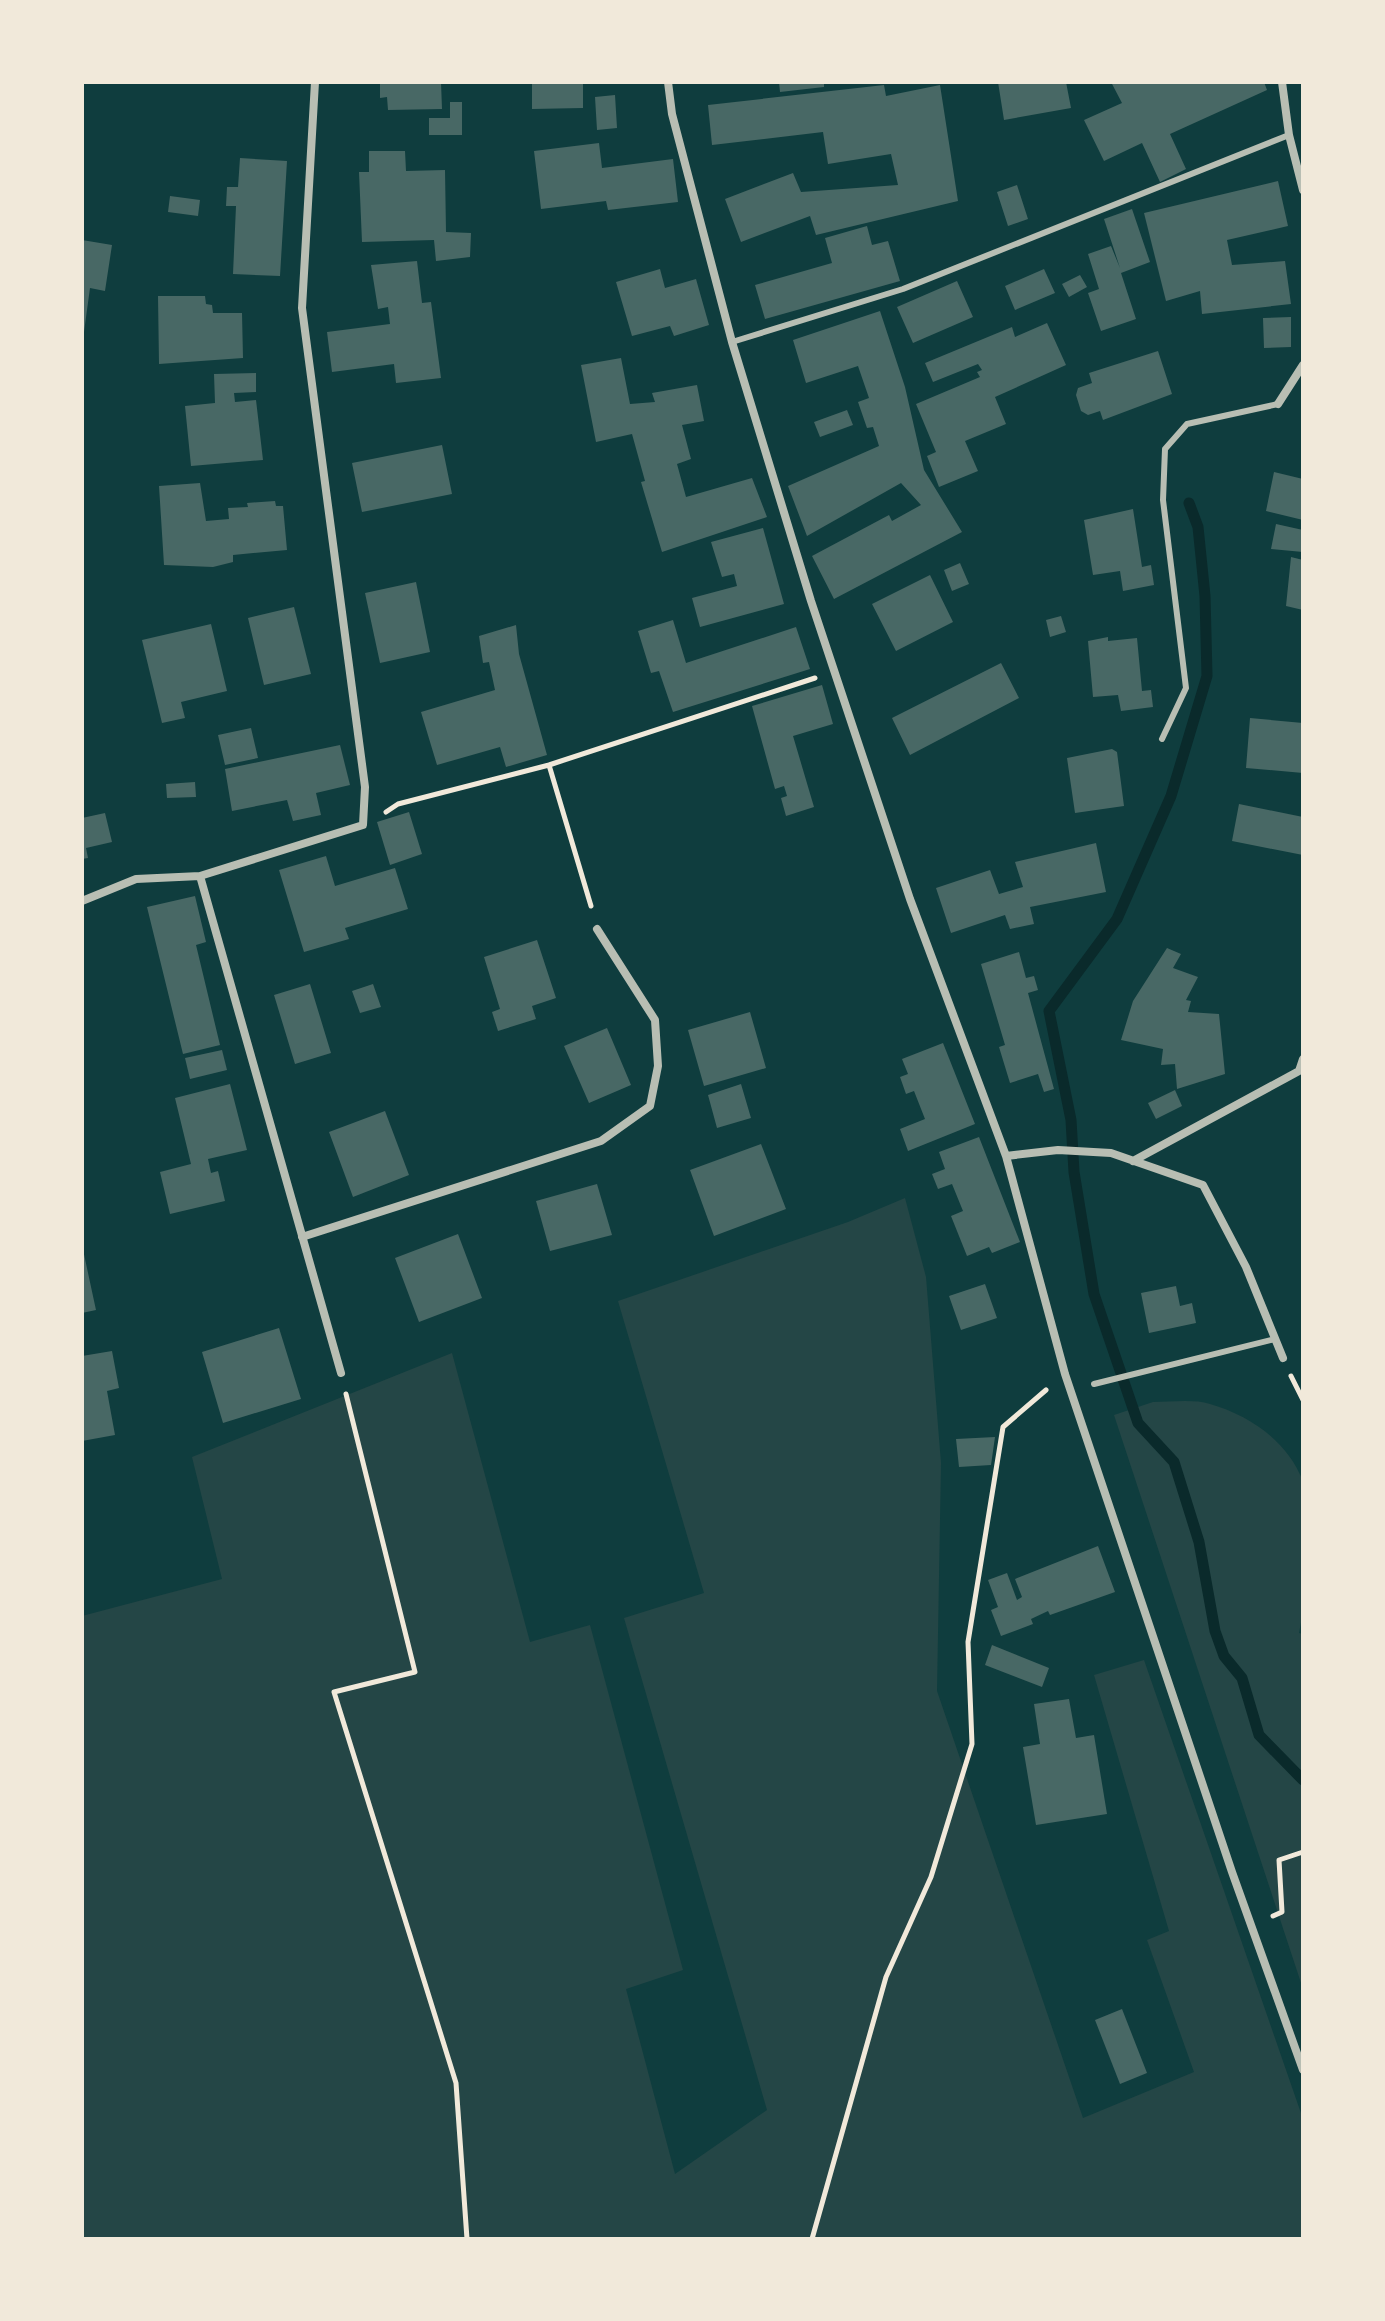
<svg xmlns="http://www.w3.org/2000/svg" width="1385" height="2321" font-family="'Varela Round',sans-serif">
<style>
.green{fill:#244646}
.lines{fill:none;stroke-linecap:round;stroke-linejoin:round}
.stream{stroke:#0a2a2b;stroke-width:11}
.building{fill:#486865}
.path{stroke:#f1e9da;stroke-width:5}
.service{stroke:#b8beb3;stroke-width:6}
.minor{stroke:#b8beb3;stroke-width:8}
</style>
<rect width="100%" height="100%" fill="#0f3d3e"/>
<path class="green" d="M905,1198l21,79 15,186 -4,228 146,427 111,-46 -47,-132 22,-9 -75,-256 50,-15 159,459v120h-1221v-623l140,-37 -30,-122 260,-104 78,289 60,-17 93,345 -57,19 49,185 92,-64 -143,-492 80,-25 -86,-292 230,-79z
M1153,1402c18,0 41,-3 57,2 41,12 77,37 93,77v131l-4,21 4,1v355l-189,-574z"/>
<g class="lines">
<path class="stream" d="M1189,503l9,24 7,69 2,80 -36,120 -54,123 -68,92 22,109 3,52 20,122 44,129 36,39 25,80 16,89 9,25 18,22 17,57 44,45"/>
</g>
<path class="building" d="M380,82h61l1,27 -54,1 -1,-13 -7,1z
M532,82h51v26l-51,1z
M779,82h45v5l-44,5z
M998,82h68l5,26 -67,12z
M1111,82h153l3,8 -97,44 16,35 -26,13 -18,-39 -38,18 -20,-41 38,-17z
M884,85l2,11 54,-11 18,116 -142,34 -6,-19 -69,26 -16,-43 68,-26 8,19 97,-7 -7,-31 -63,10 -5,-32 -111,13 -4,-40z
M615,95l2,33 -20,2 -2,-33z
M450,102h12v33h-33v-17h21z
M599,143l3,25 71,-9 5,43 -70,8 -2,-9 -65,8 -7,-58z
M369,151h36l1,20 39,-1 1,62 25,1 -1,24 -34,4 -2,-21 -72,2 -3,-70h10z
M240,158l47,3 -7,115 -47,-2 3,-68h-10l1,-19h11z
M1278,181l10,45 -61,14 5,25 53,-4 6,43 -89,10 -2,-23 -34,10 -22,-88z
M1017,185l11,34 -20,7 -11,-34z
M170,196l30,4 -2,16 -30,-4z
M1132,209l18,53 -29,11 15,46 -35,12 -13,-38 11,-4 -11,-35 23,-8 9,22 -16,-49z
M867,226l5,19 16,-4 12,40 -135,38 -10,-34 77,-22 -7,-25z
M82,240l30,5 -7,46 -15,-3 -6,44z
M417,261l5,42 9,-1 10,76 -45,5 -2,-19 -62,8 -5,-40 63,-8 -2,-17 -10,2 -7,-44z
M660,269l5,19 31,-9 13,46 -35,11 -4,-10 -38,10 -16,-54z
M1044,269l11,24 -40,17 -10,-24z
M1080,275l7,12 -18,10 -7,-13z
M957,281l16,36 -60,26 -16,-36z
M158,296h47l1,8 6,1 1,8h29l1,45 -84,6z
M880,311l25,76 19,83 38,62 -128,67 -22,-43 77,-41 3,6 29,-16 -20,-22 -94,53 -19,-50 91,-40 -6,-19 -6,1 -9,-26 11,-4 -11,-32 -52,17 -13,-43z
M1291,317v30l-27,1 -1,-30z
M1047,323l19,42 -71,32 11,27 -41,17 13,30 -39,16 -12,-31 9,-4 -20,-48 64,-27 -3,-5 5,-2 -4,-6 -45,18 -8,-19 87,-36 3,10z
M1158,351l14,43 -69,26 -3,-9 -12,4 -7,-4 -5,-16 2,-7 14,-5 -3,-10z
M621,358l9,46 25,-2 -3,-9 45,-8 7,36 -22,4 9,34 -14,5 9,33 66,-19 15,39 -105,35 -21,-70 4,-1 -13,-47 -36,8 -15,-77z
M256,373v19l-22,1 1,9 21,-2 7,60 -72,6 -6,-60 30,-3 -1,-29z
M847,410l6,15 -33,12 -6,-15z
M442,445l10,49 -90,18 -10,-49z
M1274,472l29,7v41l-37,-9z
M200,483l6,38 23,-2 -1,-11 20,-1 -1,-4 28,-2 1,5h7l4,44 -54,5v7l-20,5 -49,-2 -5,-79z
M1133,509l9,58 9,-2 3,20 -31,6 -3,-20 -27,4 -9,-55z
M1276,524l27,6v22l-32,-3z
M763,528l21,76 -84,23 -8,-29 45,-12 -3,-12 -12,3 -11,-35z
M1291,557l12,3v50l-17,-4z
M960,563l9,21 -17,7 -8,-21z
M930,575l23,47 -57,29 -24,-47z
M416,582l14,70 -50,11 -15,-70z
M294,607l17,67 -47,11 -16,-67z
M1061,616l5,16 -16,5 -4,-17z
M673,620l13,43 110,-36 14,42 -137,43 -14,-41 -8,2 -13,-42z
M211,624l16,67 -46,11 4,16 -23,5 -20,-83z
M516,625l3,29 28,101 -41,12 -6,-20 -63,18 -16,-53 74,-22 -6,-28 -6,1 -4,-27z
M1108,637v4l29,-3 5,53 9,-1 2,17 -32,4 -3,-16 -25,2 -5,-56z
M1001,663l18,35 -109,57 -18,-37z
M822,685l11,39 -40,12 21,71 -28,9 -5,-18 6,-2 -3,-10 -9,3 -23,-83z
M1250,718l53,5v50l-57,-5z
M251,728l7,30 -33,7 -7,-30z
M340,745l10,40 -34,8 5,22 -28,6 -6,-21 -55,11 -7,-42z
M1112,749l5,3 7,54 -49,7 -8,-55z
M195,782l1,15 -29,1 -1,-14z
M1239,804l64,13v38l-71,-14z
M409,812l13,42 -32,11 -13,-43z
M105,813l7,29 -26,6 2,10 -6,1v-41z
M1096,843l10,49 -76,15 4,17 -24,5 -5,-14 -54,18 -15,-45 54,-18 9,24 24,-7 -8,-25z
M326,856l9,30 60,-18 13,41 -63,19 4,11 -45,13 -25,-82z
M195,896l11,46 -10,3 24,100 -37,9 -36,-147z
M537,940l19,58 -24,8 4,13 -38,12 -6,-19 8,-3 -16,-52z
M1167,948l14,6 -8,14 25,9 -12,23 5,1 -3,11 31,2 6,60 -48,15 -2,-25 -14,1 2,-16 -42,-9 12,-39z
M1019,952l7,26 8,-2 4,14 -10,3 26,96 -10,3 -6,-18 -28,9 -11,-36 6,-2 -24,-81z
M310,984l21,69 -36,11 -21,-69z
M373,984l8,23 -21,6 -8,-22z
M750,1012l16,56 -62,18 -16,-56z
M607,1028l24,57 -42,18 -25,-57z
M943,1043l32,81 -67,27 -8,-22 25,-10 -11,-28 -8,3 -6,-17 8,-3 -6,-15z
M222,1050l5,20 -37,9 -5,-21z
M230,1084l17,66 -39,9 3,14 7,-2 7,30 -55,13 -10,-42 31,-8 -16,-66z
M741,1084l10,34 -34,10 -9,-33z
M1175,1090l7,16 -26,13 -8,-16z
M385,1111l24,64 -56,22 -24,-65z
M979,1137l41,105 -28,11 -3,-6 -22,9 -16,-40 12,-5 -11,-27 -14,5 -6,-15 13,-5 -6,-17z
M761,1144l25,65 -72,27 -24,-66z
M597,1184l15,51 -62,16 -14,-50z
M458,1234l24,64 -63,24 -24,-64z
M82,1245l14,65 -14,3z
M985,1284l12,34 -36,12 -12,-34z
M1176,1286l4,20 12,-3 4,20 -47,10 -8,-40z
M279,1328l22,71 -78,24 -21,-71z
M112,1351l7,37 -12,3 8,44 -33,6v-85z
M995,1437l-4,28 -32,2 -3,-28z
M1098,1546l17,46 -65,23 -2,-4 -17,8 2,5 -32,12 -10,-26 7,-3 -10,-27 19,-7 10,27 5,-3 -7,-18z
M992,1645l57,23 -7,19 -57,-22z
M1069,1699l7,39 18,-3 13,79 -71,11 -13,-78 17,-3 -6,-40z
M1122,2009l25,64 -27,11 -25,-64z"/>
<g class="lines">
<path class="path" d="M549,765l42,141
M386,812l12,-8 151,-39 266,-87
M1291,1376l12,24
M346,1394l69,278 -81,20 122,391 11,156
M1273,1916l9,-4 -3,-52 24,-8
M812,2239l74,-262 45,-100 41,-133 -4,-102 35,-215 43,-37"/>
<path class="service" d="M732,342l171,-53 386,-154
M1162,739l24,-51 -23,-188 2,-51 22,-25 91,-20
M1094,1384l181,-45"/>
<path class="minor" d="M668,82l4,32 60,228 79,259 99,298 96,257 59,218 167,498 71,198
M1282,82l7,53 14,55
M1278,404l25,-39
M200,876l141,497
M82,901l54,-22 64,-3 163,-51 2,-38 -63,-479 13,-226
M1006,1156l52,-6 53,3 92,32 43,82 37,91
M1133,1161l166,-90 4,-12
M302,1237l299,-96 49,-35 8,-40 -3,-46 -58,-91"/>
</g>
<rect width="1385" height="2321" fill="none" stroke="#f1e9da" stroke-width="168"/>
</svg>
